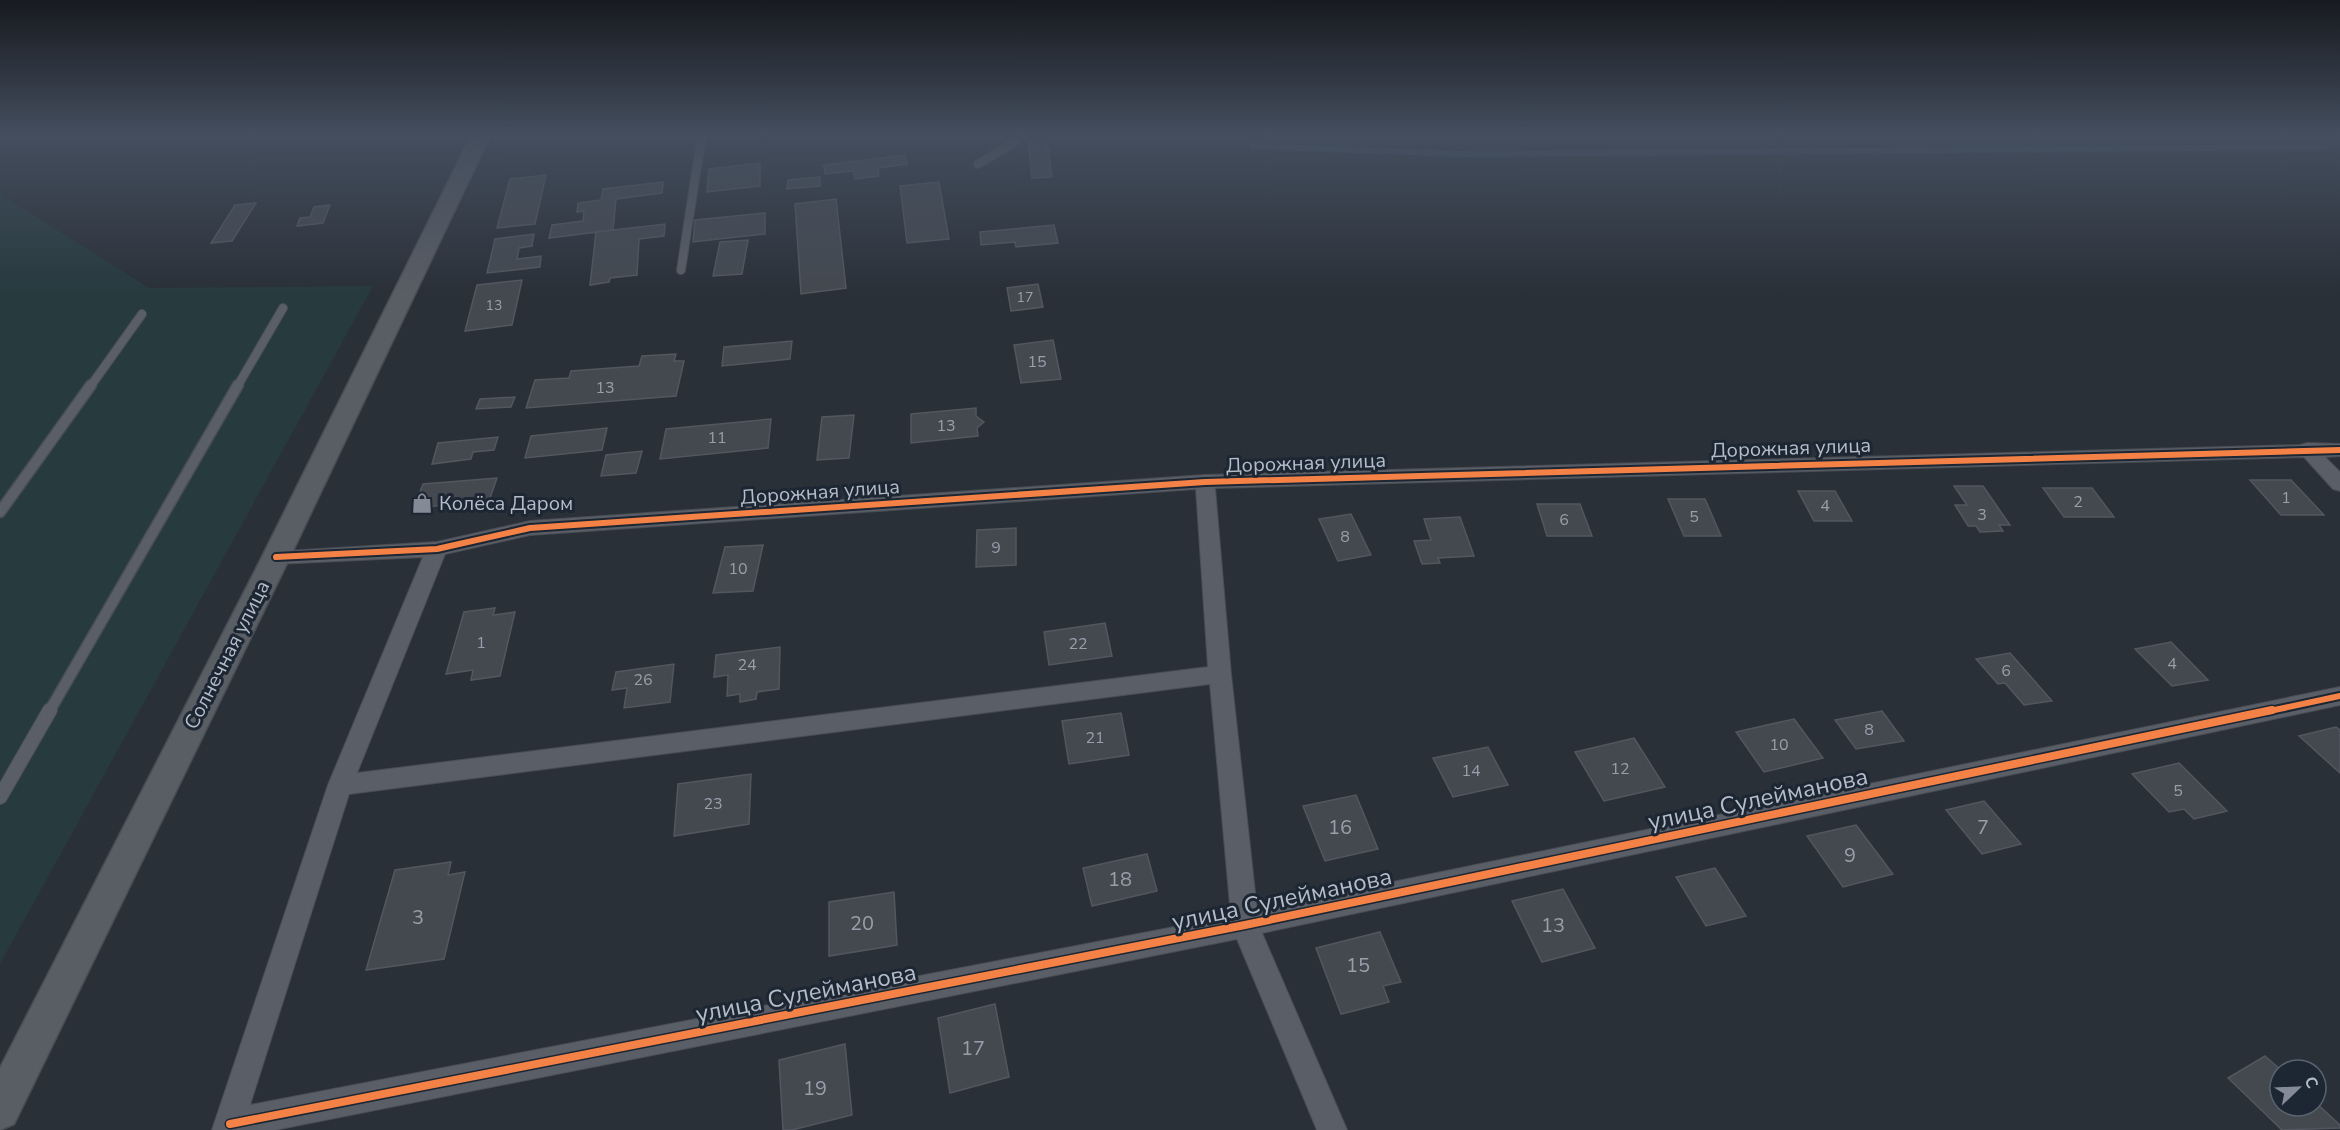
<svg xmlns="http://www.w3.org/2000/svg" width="2340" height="1130" font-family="'Nunito Sans',sans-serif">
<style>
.green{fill:#273a3e}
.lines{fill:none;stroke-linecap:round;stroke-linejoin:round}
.stream{stroke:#384963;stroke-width:6}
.building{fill:#444950;stroke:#52575f;stroke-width:1.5}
.service-far2-casing{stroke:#484c53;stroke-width:10}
.service-far1-casing{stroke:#484c53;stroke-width:13}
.service-casing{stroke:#484c53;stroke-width:16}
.minor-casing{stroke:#484c53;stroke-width:2}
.secondary-casing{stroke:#484c53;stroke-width:3}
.service-far2{stroke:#5a5e66;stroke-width:8}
.service-far1{stroke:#5a5e66;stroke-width:10}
.service{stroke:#5a5e66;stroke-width:14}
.minor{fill:#5a5e66;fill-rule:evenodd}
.secondary{fill:#595d64;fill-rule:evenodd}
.cycleway-far1-casing{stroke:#1d2633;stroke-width:10}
.cycleway-casing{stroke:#1d2633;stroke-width:11}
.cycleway-far1{stroke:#f48246;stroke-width:6}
.cycleway{stroke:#f48246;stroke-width:8}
.labels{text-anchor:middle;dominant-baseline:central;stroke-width:6;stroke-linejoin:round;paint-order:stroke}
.far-number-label{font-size:14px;fill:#989fab}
.number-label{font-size:16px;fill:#989fab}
.street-label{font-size:20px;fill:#b4bcc9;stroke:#1d2633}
.poi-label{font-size:20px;fill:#b4bcc9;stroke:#1d2633;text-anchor:start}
.near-number-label{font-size:20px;fill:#989fab}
.near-street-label{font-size:24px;fill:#b4bcc9;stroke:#1d2633}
</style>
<rect width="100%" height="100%" fill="#2a3038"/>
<path class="green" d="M0,194l149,94 224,-2 -373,678z"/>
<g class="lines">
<path class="stream" d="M1252,146l210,8 864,-7"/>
</g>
<path class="building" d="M1047,141l5,36 -20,1 -4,-36z
M905,155l2,9 -29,4 1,8 -24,3 -2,-8 -28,3 -1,-9z
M760,163v23l-53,6 2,-23z
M546,175l-11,49 -38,4 13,-49z
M820,177v9l-33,3 1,-9z
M663,182l-1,11 -46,6 -3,31 -64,8 3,-13 31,-4 1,-10 -7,1 1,-9 23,-3 2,-11z
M939,182l10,57 -42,4 -7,-57z
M836,199l10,89 -45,6 -6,-90z
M256,203l-24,38 -21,2 24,-38z
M330,205l-7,18 -26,3 3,-8 10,-1 4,-10z
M765,213v21l-72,8 2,-22z
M665,224l-1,12 -25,3 -2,36 -27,3 -1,4 -19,3 6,-53z
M1054,225l4,18 -42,4 -1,-5 -34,3 -1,-13z
M534,234l-2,12 -13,2 -2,11 24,-3 -1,11 -53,6 8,-34z
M748,240l-6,34 -29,2 7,-34z
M522,280l-10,45 -47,6 12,-46z
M1038,284l5,23 -32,4 -4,-23z
M1053,340l8,39 -40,4 -7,-38z
M792,341l-2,18 -68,7 2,-19z
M676,354l-2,7h10l-8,35 -150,12 9,-28 34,-2 2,-7 68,-5 3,-10z
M515,397l-4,10 -35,2 4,-10z
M976,408v8l8,6 -7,6 1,8 -67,7v-29z
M854,415l-5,43 -32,2 5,-43z
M771,419l-3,29 -108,11 6,-30z
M607,428l-5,22 -77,8 6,-22z
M498,437l-4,13 -21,2 -2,7 -39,5 6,-21z
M642,451l-6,22 -35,3 5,-21z
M497,478l-8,23 -75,7 9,-24z
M2250,480h41l33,35h-43z
M1954,486h29l27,39h-11l4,6 -23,1 -4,-6h-8l-13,-21h12z
M2043,488h49l22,29h-50z
M1798,491h37l17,30h-38z
M1668,499h37l16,37h-37z
M1537,504h43l12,32h-45z
M1351,514l20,41 -33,6 -19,-42z
M1460,517l14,39 -36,2 2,5 -18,1 -8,-23 17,-1 -7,-21z
M1016,528v37l-40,2 1,-37z
M763,545l-10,46 -40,2 12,-46z
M495,608l-2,7 22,-3 -15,64 -29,4 2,-10 -27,4 18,-62z
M1105,623l7,33 -63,9 -5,-33z
M2171,642l37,38 -36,6 -37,-37z
M780,647l-1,42 -22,3 -1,7 -16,3v-8l-13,2 1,-21 -14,2 2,-22z
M2010,653l42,48 -28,4 -19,-22 -7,1 -22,-25z
M674,664l-4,38 -46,6 3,-20 -15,2 4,-18z
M1882,711l22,30 -48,8 -21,-29z
M1121,713l8,42 -60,9 -7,-43z
M1794,719l29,39 -59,14 -28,-40z
M2336,727l4,3v43l-41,-37z
M1634,738l31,49 -61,14 -29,-49z
M1488,747l20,38 -55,12 -20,-39z
M2179,763l48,48 -33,8 -10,-10 -15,3 -37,-38z
M751,774l-2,50 -75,12 4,-52z
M1356,795l22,54 -53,12 -22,-55z
M1984,801l37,43 -39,10 -36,-44z
M1856,825l37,49 -50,13 -36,-51z
M1147,854l10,37 -65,15 -9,-38z
M451,862l-3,13 17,-3 -21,87 -78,11 29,-100z
M1715,868l31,48 -40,10 -30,-49z
M1563,889l32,59 -53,14 -30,-61z
M894,892l3,53 -68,11v-54z
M1380,932l21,50 -18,4 6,16 -48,12 -25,-66z
M995,1004l14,73 -59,16 -12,-75z
M845,1044l7,71 -60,15h-9l-4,-70z
M2265,1056l16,14 -1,36h36v-3l24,22v3l-58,2 -54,-52z"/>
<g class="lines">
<g class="service-far2-casing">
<path id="service-far2" d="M978,164l31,-18 13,-12
M681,270l21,-136
M90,387l52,-73
M237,387l46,-79"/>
</g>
<g class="service-far1-casing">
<path id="service-far1" d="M0,512l91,-127
M49,712l189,-327"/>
</g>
<g class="service-casing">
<path id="service" d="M0,797l50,-87"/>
</g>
<g class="minor-casing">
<path id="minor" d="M2307,443l33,1v12l-15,1 15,15v19l-7,-2 -29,-32 -1089,31 16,186 26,236 1083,-223v18l-1078,228 85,197h-30l-80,-191 -962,191h-63l116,-345 95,-228 -147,7 -7,-2 -3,-5 3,-5 168,-10 93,-21 675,-46 1095,-30zM1196,489l12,178 -851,106 88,-219 85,-19zM1210,684l21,232 -981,189 99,-311z"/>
</g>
<g class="secondary-casing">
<path id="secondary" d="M472,134h19l-201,423 -276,567 -14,6v-62l262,-511z"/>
</g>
<use href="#service-far2" class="service-far2"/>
<use href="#service-far1" class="service-far1"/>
<use href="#service" class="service"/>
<use href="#minor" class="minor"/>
<use href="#secondary" class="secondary"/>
<g class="cycleway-far1-casing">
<path id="cycleway-far1" d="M276,557l161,-8 93,-21 675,-46 1135,-32
M2265,712l75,-16"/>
</g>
<g class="cycleway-casing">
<path id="cycleway" d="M230,1124l1015,-199 1027,-215"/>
</g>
<use href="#cycleway-far1" class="cycleway-far1"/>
<use href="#cycleway" class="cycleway"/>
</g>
<linearGradient id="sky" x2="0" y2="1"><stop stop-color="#171a1f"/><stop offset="0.46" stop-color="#444e5e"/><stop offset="1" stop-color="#444e5e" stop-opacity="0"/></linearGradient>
<rect width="2340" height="293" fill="url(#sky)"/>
<defs>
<g id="shop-bare" transform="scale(1.62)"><path d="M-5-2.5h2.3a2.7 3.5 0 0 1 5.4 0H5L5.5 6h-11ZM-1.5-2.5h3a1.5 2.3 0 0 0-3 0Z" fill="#848b96" stroke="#1d2633" stroke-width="2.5" paint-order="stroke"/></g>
</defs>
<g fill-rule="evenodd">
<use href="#shop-bare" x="422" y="503"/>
</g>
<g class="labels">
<g class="far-number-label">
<text x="1025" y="297">17</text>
<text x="494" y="305">13</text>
</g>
<g class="number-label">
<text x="1037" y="362">15</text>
<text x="605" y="388">13</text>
<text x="946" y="426">13</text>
<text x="717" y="438">11</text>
<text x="2286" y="498">1</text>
<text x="2078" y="502">2</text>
<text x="1825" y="506">4</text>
<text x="1982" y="515">3</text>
<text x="1694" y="517">5</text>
<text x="1564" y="520">6</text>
<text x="1345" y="537">8</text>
<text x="996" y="548">9</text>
<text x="738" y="569">10</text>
<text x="481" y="643">1</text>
<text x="1078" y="644">22</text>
<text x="2172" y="664">4</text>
<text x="747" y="665">24</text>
<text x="2006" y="671">6</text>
<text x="643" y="680">26</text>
<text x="1869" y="730">8</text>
<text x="1095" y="738">21</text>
<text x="1779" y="745">10</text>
<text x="1620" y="769">12</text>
<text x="1471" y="771">14</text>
<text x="2178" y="791">5</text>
<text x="713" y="804">23</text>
</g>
<g class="street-label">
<text transform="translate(1791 448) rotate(-2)">Дорожная улица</text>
<text transform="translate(1306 463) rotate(-2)">Дорожная улица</text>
<text transform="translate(820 492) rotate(-4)">Дорожная улица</text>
<text transform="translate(227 655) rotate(-63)">Солнечная улица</text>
</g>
<g class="poi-label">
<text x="439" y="503">Колёса Даром</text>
</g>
<g class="near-number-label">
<text x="1340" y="827">16</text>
<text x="1983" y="827">7</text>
<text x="1850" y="855">9</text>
<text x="1120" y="879">18</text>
<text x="418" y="917">3</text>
<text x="862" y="923">20</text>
<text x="1553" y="925">13</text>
<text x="1358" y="965">15</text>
<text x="973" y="1048">17</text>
<text x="815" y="1088">19</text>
</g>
<g class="near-street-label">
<text transform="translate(1758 799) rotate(-12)">улица Сулейманова</text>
<text transform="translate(1282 899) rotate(-12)">улица Сулейманова</text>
<text transform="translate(806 993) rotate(-11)">улица Сулейманова</text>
</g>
</g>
<g transform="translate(2298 1088) rotate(67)"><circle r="28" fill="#1d2633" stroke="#59626f" stroke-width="1.5"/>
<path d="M0-4.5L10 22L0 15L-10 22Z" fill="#848b96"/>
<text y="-9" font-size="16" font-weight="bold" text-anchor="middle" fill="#b4bcc9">С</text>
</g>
</svg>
